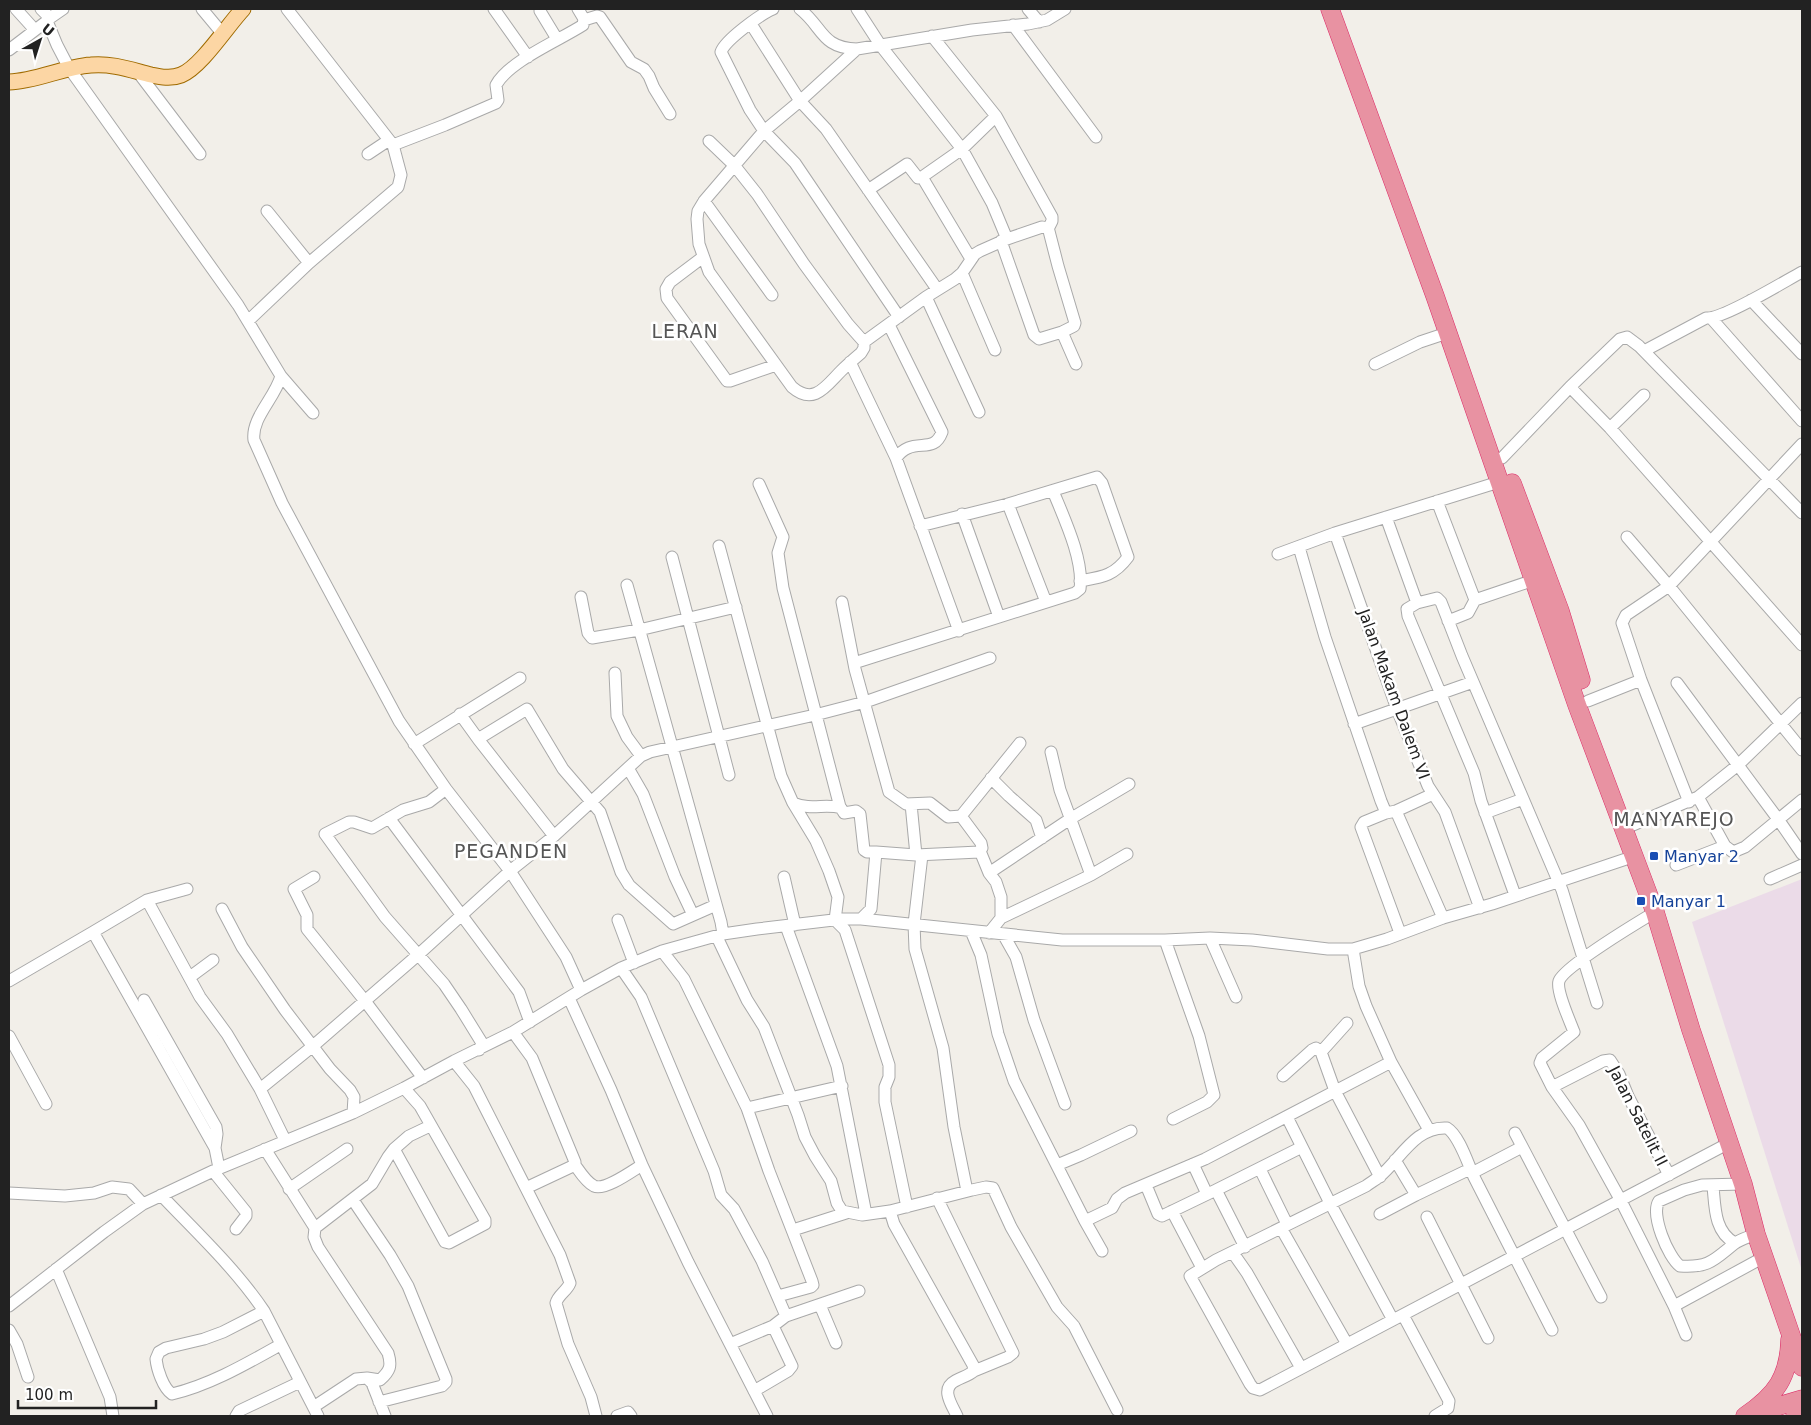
<svg xmlns="http://www.w3.org/2000/svg" width="1811" height="1425" font-family="'DejaVu Sans',sans-serif">
<style>
.industrial{fill:#ebdbe8}
.lines{fill:none;stroke-linecap:round;stroke-linejoin:round}
.minor-casing{stroke:#a9a9a9;stroke-width:13}
.major-casing{stroke:#a06b00;stroke-width:17}
.highway-casing{stroke:#dc2a67;stroke-width:19}
.minor{stroke:#fff;stroke-width:11}
.major{stroke:#fcd6a4;stroke-width:15}
.highway{stroke:#e892a2;stroke-width:18}
.transit-dot{fill:#1a4fb4;stroke:#fff;stroke-width:2}
.labels{text-anchor:middle;dominant-baseline:central;stroke-width:5;stroke-linejoin:round;paint-order:stroke}
.street-label{font-size:16px;fill:#222;stroke:#fff}
.transit-label{font-size:16px;fill:#164399;stroke:#fff;text-anchor:start}
.quarter-label{font-size:19px;letter-spacing:1px;fill:#555;stroke:#fff}
</style>
<rect width="100%" height="100%" fill="#f2efe9"/>
<path class="industrial" d="M1802,879v392l-110,-349z"/>
<g class="lines">
<g class="minor-casing">
<path id="minor" d="M16,9l19,21
M41,9l9,9 -3,3 10,24 12,23 169,237 43,71c-6,22 -30,42 -27,64l28,63 117,218 47,68 64,82 56,86 15,33
M202,9l20,24
M287,9l106,136
M494,9l34,48
M773,9c-12,5 -48,31 -52,43l29,58 14,21 31,32 104,154
M800,9c23,18 21,39 57,40l115,-19 56,-6 19,-4 18,-11
M857,9l24,37 81,103 30,54 15,36
M1028,9l11,13
M540,11l17,28
M50,18l13,-9
M584,20l13,-4 3,1 31,45 13,7 5,7 5,12 16,26
M1013,25l83,112
M932,36l64,80 56,101v4l-4,8
M857,49l-57,52 26,28 111,160
M9,50l38,-29
M137,71l63,83
M709,141l25,24 23,29 47,70 44,60 16,18v6l-3,5c-7,6 -14,12 -20,18 -15,15 -27,35 -49,16l-83,-115 -10,-28 -2,-25 1,-8 6,-10 60,-70 36,-30 -49,-77
M368,154l21,-14
M922,177l49,82
M868,190l39,-26 11,14 4,-1 40,-28 34,-33
M704,201l68,94
M267,211l42,52
M1001,241l33,94 5,4 23,-7 14,32
M703,257l-33,25 -4,7 1,9 60,83h3l46,-16
M962,273l33,77
M926,297l53,115
M1751,300l51,54
M1711,318l91,103
M248,321l61,-58 89,-76 3,-12 -8,-30 52,-20 51,-22 2,-3 -2,-15c13,-24 64,-45 87,-60l1,-6 -6,-10
M889,325l53,107c-7,19 -20,10 -34,16 -5,2 -9,6 -12,10
M864,342l62,-45 29,-18 7,-6 13,-19 5,-3 27,-12 35,-12 5,1 2,3 9,35 17,57 -1,3 -12,6
M1644,351l62,-33c16,2 79,-37 96,-46
M850,362l46,96 63,173
M1375,364l45,-22 27,-9
M281,376l32,37
M1570,387l40,41 192,217
M1610,428l34,-33
M1502,458l68,-71 50,-48 7,-2 12,9 163,167
M759,484l24,53 -5,16 5,35 57,219
M1437,501l38,99 -7,13 -20,8
M1008,504l38,98
M962,514l37,103
M1386,517l31,86
M920,526l88,-22 89,-27 5,6 26,74c-14,19 -26,20 -48,24
M1335,533l62,176 31,77 17,26 35,96
M1627,537l42,49 133,164
M719,546l62,230 12,27 23,38 13,30 9,26 -3,23 10,10 44,135v12l-4,10v15l22,105
M1299,547l26,90 56,164 5,12 10,-2 47,107
M1278,554l57,-21 164,-51
M672,557l57,218
M627,585l94,337 2,12
M581,597l7,36 4,5 47,-8 97,-23
M1475,600l59,-20
M842,602l13,67 34,123 17,12 24,-1 18,14 13,-1 59,-73
M854,663l221,-70 5,-4c4,-29 -16,-71 -27,-98
M615,673l2,43 10,21 14,19
M1677,683l101,136 24,35
M1588,701l53,-21
M460,714l18,25
M1354,724l119,-42
M414,744l106,-66
M1051,752l9,38 31,85 36,-21
M628,768l15,26 32,83 18,38
M991,778l18,18 27,24 6,18
M446,789l-17,13 -26,8 -31,18 -18,-6h-5l-24,12 60,83 59,67 17,25 21,34 -3,7
M1698,797l27,49 8,6 12,-5 57,-47
M1689,802l-48,-122 -19,-57 4,-8 43,-29 133,-142
M793,803c19,8 32,0 48,5l3,5 12,-2 4,3 4,36 3,2h9l-5,57 -10,10
M911,804l5,51
M1396,811l37,-17
M1386,813l-22,9 -3,5 39,106
M1485,813l38,-14
M389,818l130,174 11,30
M1633,825l65,-28 40,-32 64,-62
M554,836l-76,-97 49,-30 36,60 37,43 21,60 8,13 44,39 43,-19
M980,851l9,22 7,9 5,15v21l-12,15
M876,852l40,3 63,-3 3,-4 -1,-5 -20,-27
M922,855l-8,69 1,25 28,99 11,79 13,64
M1676,865l49,-19
M989,873l81,-54 59,-35
M314,877l-20,12 13,26v14l58,72 58,77
M784,877l11,48
M1770,879l32,-14
M187,889l-40,11 -54,32 122,216 4,20
M1515,895l-34,-94 -7,-28 -66,-157 -1,-7 10,-6 20,-5 4,4 21,54 100,234 35,113
M147,900l53,97 27,37 33,55 25,51
M222,909l20,38 43,63 45,59 20,21 4,7 -1,16
M1655,912c-15,9 -92,55 -96,69 -3,10 11,40 15,51l-32,26 -2,5 12,24 27,38 41,74 54,107 12,29
M1001,918l90,-43
M618,920l16,43
M786,926l51,140 29,148
M971,931l10,24 17,79 16,47 71,140 17,30
M1003,934l13,23 18,63 31,84
M717,937l30,63 17,27 34,88 7,22 10,19 16,25 6,22 5,8 20,4 28,-4 82,-21 14,-3 7,1 18,39 46,80 17,19 43,84
M1210,938l26,59
M1165,940l34,96 15,59 -7,7 -34,17
M662,951l22,28 63,129 22,63 43,110 1,4 -2,2 -33,9
M621,968l20,29 73,174 7,24 13,14 28,52 24,55
M190,977l23,-17
M9,981l84,-49
M569,998l42,92 31,75 46,97 79,154
M144,1000l72,127 1,7 -2,14
M513,1032l19,26 43,104v3c5,7 11,17 19,21 11,5 38,-15 48,-21
M9,1036l37,68
M1321,1052l14,39 45,86
M454,1061l20,25 86,169 10,28c-3,8 -12,12 -14,20l12,41 23,53 5,19
M1391,1062l38,68
M1283,1076l29,-26 4,-2 5,4 26,-29
M1552,1087l51,-26 7,-1 9,14 9,22 41,79
M260,1089l53,-43 106,-92 91,-83 44,-35 87,-80 9,-4 165,-37 50,-13 125,-44
M747,1108l95,-22
M1287,1117l43,86 63,117
M1515,1133l86,164
M265,1149l50,79
M394,1149l51,93 4,1 36,-19v-4l-65,-114 -16,-18
M1395,1160l21,35 54,-26
M1193,1164l14,30
M1057,1165l24,-10 50,-24
M1260,1169l27,55
M213,1171l33,41v4l-10,13
M1472,1173l50,-26
M1743,1184l-41,1 -18,5 -25,11c-9,13 9,56 21,65 29,2 34,-6 54,-22 6,-5 15,-7 22,-10
M1146,1185l12,29 4,2 54,-26 29,57
M1713,1186c2,20 1,46 22,57
M526,1188l49,-23
M289,1189l58,-40
M1216,1190l86,-43
M9,1193l56,3 29,-3 18,-6 17,2 14,15
M161,1195c36,38 74,73 103,116l54,105
M937,1198l76,155 -5,4 -34,14
M353,1200l37,55 18,31 38,93v3l-4,4 -63,16
M890,1211l4,13 79,141 1,6c-6,5 -12,6 -19,10 -15,8 -3,24 2,35
M1172,1211l30,57
M1380,1214l36,-19
M1427,1217l61,121
M1085,1221l27,-13 5,-9 8,-6 80,-34 186,-97 -25,-56 -7,-20 -6,-37
M1281,1228l66,116
M793,1230l53,-17
M1233,1253l14,20 54,95
M56,1269l54,128 3,19
M820,1305l16,38
M9,1306l95,-74 39,-28 70,-33 140,-58 51,-25 50,-27 59,-29 68,-42 40,-22 41,-17 61,-17 34,-5 85,-10h19l201,21h103l45,-2 42,2 76,9h25l34,-10 56,-21 49,-14 143,-48
M1674,1306l90,-49
M264,1311l-41,21 -19,7 -38,9 -7,4 -3,7c1,10 7,29 16,35 38,-9 74,-30 108,-49
M1403,1315l46,86 -1,7 -13,8
M9,1330l8,14 11,33
M1552,1330c-26,-51 -52,-102 -78,-153 -6,-13 -15,-42 -27,-49 -32,-2 -47,32 -68,49 -4,3 -9,6 -13,9l-150,74 -26,16 60,108 3,4 7,2 469,-247
M730,1344l43,-18 13,-10 73,-25
M367,1378l13,2c10,-9 12,-14 8,-27l-70,-106 -4,-10 1,-9 57,-44 16,-27 6,-8 15,-13 21,-10
M754,1391l34,-20 4,-5 -19,-40
M315,1406l41,-27 11,-1 5,5 13,33
M236,1416l3,-5 61,-29
M617,1416l11,-4 3,4"/>
</g>
<g class="major-casing">
<path id="major" d="M9,82c28,-1 54,-15 82,-17 21,-2 40,5 60,10 10,2 20,4 30,0 20,-8 46,-49 62,-66"/>
</g>
<g class="highway-casing">
<path id="highway" d="M1330,9l105,287 142,409 78,207 36,118 52,154 13,50 46,133
M1512,483l48,128 21,69
M1756,1413l46,-14
M1745,1416c31,-21 44,-39 45,-77
M1795,1416l7,-2"/>
</g>
<use href="#minor" class="minor"/>
<use href="#major" class="major"/>
<use href="#highway" class="highway"/>
</g>
<g class="transit-dot">
<rect x="1649" y="851" width="10" height="10" rx="2.5"/>
<rect x="1636" y="896" width="10" height="10" rx="2.5"/>
</g>
<g class="labels">
<g class="street-label">
<text transform="translate(1394 694) rotate(70)">Jalan Makam Dalem VI</text>
<text transform="translate(1638 1116) rotate(63)">Jalan Satelit II</text>
</g>
<g class="transit-label">
<text x="1664" y="856">Manyar 2</text>
<text x="1651" y="901">Manyar 1</text>
</g>
<g class="quarter-label">
<text x="685" y="331">LERAN</text>
<text x="1674" y="819">MANYAREJO</text>
<text x="511" y="851">PEGANDEN</text>
</g>
</g>
<rect width="1811" height="1425" fill="none" stroke="#222222" stroke-width="20"/>
<g transform="translate(40 40) rotate(39)" stroke="#ffffff" stroke-width="4" paint-order="stroke">
<path d="M0-4L9 19L0 12L-9 19Z" fill="#222222"/>
<text y="-8" font-size="14" font-weight="bold" text-anchor="middle" fill="#222222">U</text>
</g>
<path d="M18 1400v8h138v-8" fill="none" stroke="#222222" stroke-width="2.5"/>
<text x="25" y="1400" font-size="15" fill="#222222" stroke="#ffffff" stroke-width="4" paint-order="stroke">100 m</text>
</svg>
